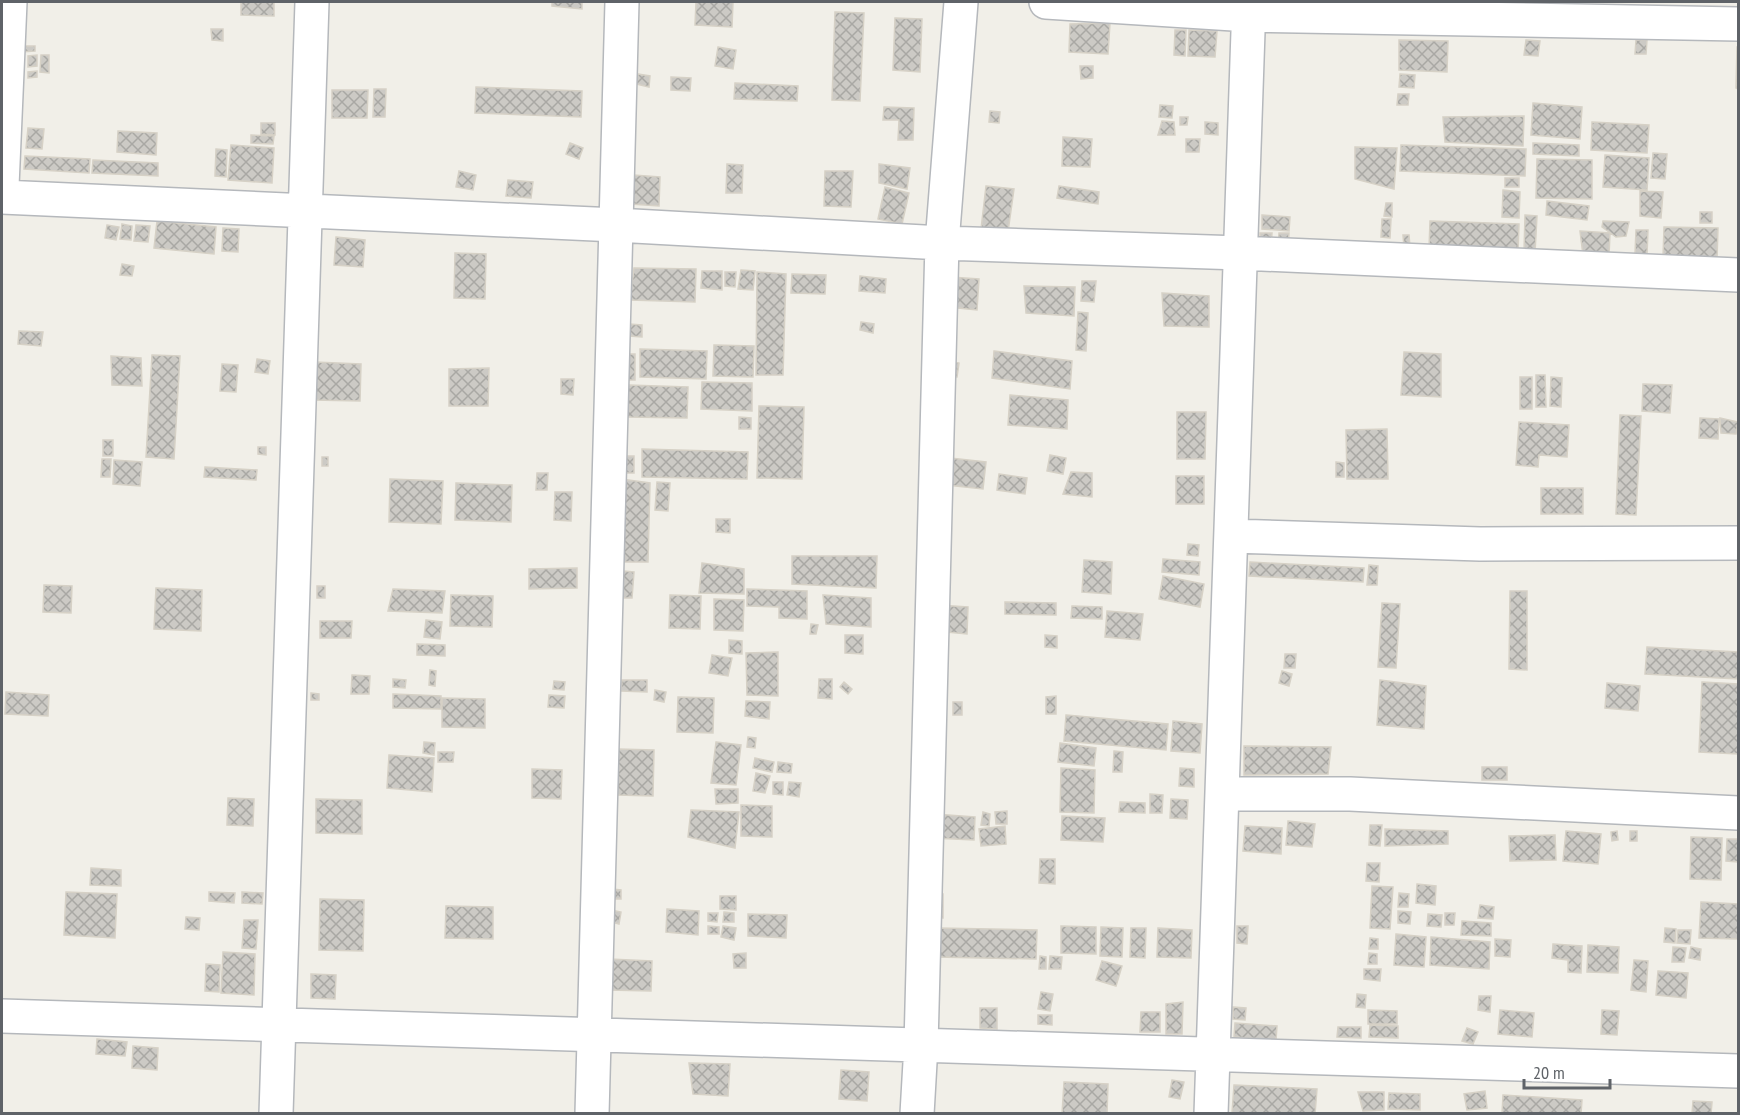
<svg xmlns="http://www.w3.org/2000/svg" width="1740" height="1115" font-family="'PT Sans Narrow',sans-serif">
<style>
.building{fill:url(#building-cross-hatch);stroke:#d6d1c6;stroke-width:1.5}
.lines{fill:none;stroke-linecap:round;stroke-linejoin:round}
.minor-casing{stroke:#b5b8bc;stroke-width:36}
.minor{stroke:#fff;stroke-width:33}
</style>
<defs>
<pattern id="building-cross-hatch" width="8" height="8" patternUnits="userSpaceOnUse" patternTransform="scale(1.5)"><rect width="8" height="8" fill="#cccac5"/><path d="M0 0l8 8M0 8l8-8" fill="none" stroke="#a9a8a4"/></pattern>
</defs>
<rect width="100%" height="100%" fill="#f1efe8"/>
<path class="building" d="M241,2h33v14l-33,-1z
M552,2h30v7l-30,-3z
M696,2h37l-1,25 -37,-2z
M835,12l29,1 -4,88 -28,-1z
M895,18l27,1 -2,53 -27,-2z
M1110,23l-2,31 -39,-2 1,-28z
M211,29h12v12l-11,-1z
M1175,30h11l-1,26 -11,-1z
M1189,30l28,1 -2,26 -27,-1z
M1399,40l49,1 -1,31 -48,-2z
M1526,40l14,1 -2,15 -14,-1z
M1636,40h11l-1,14h-11z
M20,46h15v5l-15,1z
M718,47l18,3 -3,19 -18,-3z
M1737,47h1v42l-2,-1z
M37,55v11l-9,1v-11z
M41,55h8v18l-9,-1z
M1080,66h13v12l-12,1z
M37,71v6l-9,1v-6z
M638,74l12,2 -1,11 -13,-3z
M1400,74l15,1 -1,13 -15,-1z
M671,77l20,1 -1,13 -19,-1z
M735,83l63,3 -1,15 -63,-2z
M476,87l106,4 -1,26 -106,-4z
M374,89h12l-1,28h-12z
M332,90h36l-1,28h-35z
M1398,94h11l-1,11h-11z
M1533,103l49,4 -2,32 -49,-4z
M1160,105l13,1 -1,12 -13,-1z
M884,107l30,1 -1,32h-15l1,-20h-16z
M990,111l10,1 -1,11 -10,-1z
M1524,116l-1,30 -78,-4 -2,-25z
M1180,117h8l-1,8h-7z
M1162,121l12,1 1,13h-17z
M1205,122l13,1v12l-13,-1z
M1592,122l57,3 -2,28 -56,-3z
M261,123h14v12l-14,-1z
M28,128l16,1 -2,20 -16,-1z
M118,131l39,2 -1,22 -39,-3z
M251,135l23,1 -1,8 -22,-1z
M1063,137l29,2 -2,28 -28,-1z
M1186,139h14l-1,13h-13z
M570,143l13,5 -4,11 -13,-5z
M1533,143l46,2v11l-46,-2z
M231,145l43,3 -2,35 -44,-3z
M1401,145l125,4 -1,27 -125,-5z
M1355,147l42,1 -3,41 -39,-10z
M216,149l11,1 -1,27 -11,-1z
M1653,153l14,1 -2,25 -14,-1z
M1605,155l44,3 -2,32 -44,-3z
M25,156l65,3 -1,14 -65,-4z
M1537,159l55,1v39l-56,-1z
M93,160l65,3v13l-66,-3z
M727,164l16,1 -1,28h-16z
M879,164l31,4 -3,21 -28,-6z
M459,171l17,4 -3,15 -17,-3z
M825,171h28l-2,36 -27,-1z
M633,175l27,2 -1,29 -28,-2z
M1505,178h14v9h-14z
M508,180l25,2 -2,16 -25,-2z
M986,186l28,3 -6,43 -27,-3z
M1059,186l40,6 -1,12 -41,-6z
M885,187l24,6 -7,31 -24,-5z
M1503,190l17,2 -1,26 -17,-1z
M1640,191l23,1 -2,26 -21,-2z
M1547,201l42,5 -2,14 -41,-5z
M1386,203h6v14l-8,-1z
M1700,212h12v11h-12z
M1262,215l28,2 -1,14 -27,-2z
M1525,215l12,1 -2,37 -11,-1z
M1382,219h9l-1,19 -9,-1z
M157,221l59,6 -2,27 -60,-6z
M1430,221l89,3 -1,29 -89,-4z
M1603,221l26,1 -3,14 -10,1 -14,-10z
M122,224l10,2 -1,14 -11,-1z
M107,225l12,2 -3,13 -11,-2z
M136,225l14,1 -2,16 -14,-1z
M1664,227l54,1 -1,32 -54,-2z
M223,228l16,1 -1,23 -16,-1z
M1636,230h12l-1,25 -12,-1z
M1580,231l30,2 -1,23 -26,-1z
M1260,233h12l-1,13 -11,-1z
M1279,233h10l-1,14 -10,-1z
M1403,235h6l1,12h-6z
M336,237l29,3 -2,27 -29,-2z
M455,253l31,1 -1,45 -31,-1z
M122,264l12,2 -2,10 -12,-1z
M634,268l62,1 -1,33 -65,-2z
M741,270l14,1 -2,19 -15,-1z
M702,271h20v19l-21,-2z
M725,272h11l-1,15 -10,-1z
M757,272l29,2 -3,101h-27z
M792,274l34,1 -1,19 -34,-1z
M860,276l26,3 -1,14 -26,-2z
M950,277l29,2 -2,31 -29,-3z
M1082,281h14l-2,21 -13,-1z
M1024,286l51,1 -1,29 -48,-3z
M1162,293l47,3v31l-45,-1z
M1078,312l10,1 -2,38 -10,-1z
M861,322l13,2 -1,9 -13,-3z
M629,324l13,1v12l-13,-1z
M19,331l24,1 -2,14 -23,-2z
M714,345l40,1 -1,31 -40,-1z
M640,349l67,2 -1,28 -66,-2z
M994,351l78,10 -2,28 -78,-11z
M1404,352l37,2v43l-40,-2z
M627,354h8v26h-9z
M152,355l28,1 -6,103 -28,-2z
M111,356l30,2 1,28 -30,-1z
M257,359l13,2 -2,13 -13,-2z
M948,361l11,2 -2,14 -11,-1z
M314,362l47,2 -1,37 -47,-1z
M222,364l16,1 -2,27 -16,-1z
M489,368l-1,38h-39v-37z
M1536,375h9l1,32h-10z
M1520,377h12v32h-12z
M1551,377l11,1 -1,29 -11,-1z
M561,379h13l-1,16 -12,-1z
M702,382l50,1v28l-51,-2z
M1643,384l29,1 -2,28 -28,-2z
M628,385l60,2 -1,31 -60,-1z
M1010,395l58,5 -1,29 -59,-4z
M759,406l45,1 -2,72 -45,-1z
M1177,412h29l-1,47h-28z
M1620,415l21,1 -5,99 -20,-1z
M739,417l12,1v11h-12z
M1700,418l19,1 -1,20 -19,-1z
M1720,418l18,4 -2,12 -15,-1z
M1519,422l50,3 -2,32 -28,-2 -1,12 -22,-2z
M1387,429l1,50h-41l-1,-49z
M103,440h10v16h-10z
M258,447h8v8l-8,-1z
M642,449l106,3 -1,27 -105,-2z
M1050,455l16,3 -3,16 -16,-3z
M625,456h9v17h-9z
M322,457h6v9h-6z
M950,458l36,4 -3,27 -36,-4z
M102,459h9l-1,18h-9z
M114,460l28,2 -2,24 -27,-2z
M1336,462l8,1v14h-8z
M205,467l52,3 -1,10 -52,-3z
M1071,472l21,1v24l-29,-3z
M537,473h11l-1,17h-11z
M999,474l28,4 -2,16 -28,-4z
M1176,476h28v28h-28z
M390,479l53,2 -2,43 -52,-2z
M621,479l29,4 -2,79h-28z
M657,482l13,1 -2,28 -13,-1z
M456,483l56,2 -1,37 -56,-2z
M1541,488h42v26h-42z
M555,492h17l-1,29 -17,-1z
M716,519h14v14l-14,-1z
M1188,544l11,1 -1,11 -11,-1z
M792,556h85l-1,32 -84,-4z
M1163,559l37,3 -1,13 -37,-3z
M1084,560l28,2 -1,32 -29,-2z
M1250,562l114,6 -1,14 -114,-6z
M702,563l42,6v25l-45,-1z
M1369,565l9,1 -1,19h-10z
M577,568v20l-48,1v-20z
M623,571l11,1 -2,26h-10z
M1163,576l41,8 -4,23 -41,-8z
M44,585l28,1 -1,27 -28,-1z
M317,586h8v12h-8z
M156,588l46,2 -1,41 -47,-2z
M393,589l52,2 -3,22 -54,-2z
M747,589l60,2v28l-28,-1v-11l-32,-1z
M1510,591h17v79l-18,-1z
M451,595l42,1 -1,31 -42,-1z
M670,595l31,1 -1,33 -31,-1z
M823,595l48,3v29l-45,-3z
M714,599l30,1 -1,31 -29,-1z
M1005,602l51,1v12l-51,-1z
M1382,603l18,1 -4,64 -18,-1z
M938,605l30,2 -1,27 -31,-3z
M1072,606l30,1v12l-31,-1z
M1107,611l36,3 -3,26 -35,-3z
M426,620l16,2 -2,17 -16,-2z
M320,621h32l-1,17h-31z
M811,624l7,1 -2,9h-6z
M845,635h18v19l-18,-1z
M1045,635l12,1v12l-12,-1z
M729,640l13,1v13l-13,-1z
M417,644l28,1v11l-28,-1z
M1647,647l91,5v27l-93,-5z
M778,652v44l-31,-1 -1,-42z
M1285,654h11l-1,14h-11z
M712,655l20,3 -4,18 -19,-3z
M430,670l6,1 -1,15 -6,-1z
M1282,671l10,3 -3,12 -10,-3z
M352,675l18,1 -1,18h-18z
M393,679l13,1 -1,8 -12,-1z
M819,679h13v20l-14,-1z
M622,680h25v12l-26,-1z
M1380,680l46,6 -2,43 -47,-4z
M554,681l11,1 -1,8 -11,-1z
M844,682l8,7 -4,5 -8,-7z
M1702,682l36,2v70l-39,-2z
M1607,683l33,3 -2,25 -33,-3z
M655,690l11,2 -2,10 -10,-2z
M6,692l43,3 -1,21 -43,-2z
M311,693l8,1v6h-8z
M393,694l48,2v13l-48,-1z
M549,695l16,1 -1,12 -16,-1z
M1056,696v18h-10v-17z
M678,697l36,1 -1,35 -36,-1z
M442,698l43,1v29l-43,-1z
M746,701l24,1 -1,17 -24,-3z
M953,702h9v13h-9z
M1066,715l102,9 -2,26 -102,-9z
M1173,721l29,3 -2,29 -29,-2z
M748,737l8,1 -1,10 -8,-1z
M424,742l11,1 -1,12 -11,-2z
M716,742l25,3 -5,40 -25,-2z
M1060,743l36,5 -2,18 -36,-4z
M1244,746l87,1 -3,27 -84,1z
M618,749l36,1 -1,46 -36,-1z
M1114,751l9,1 -1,20h-9z
M438,752h16l-1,10h-15z
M389,755l45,3 -2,34 -45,-4z
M755,758l19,4 -2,10 -19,-4z
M778,762l14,2 -1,9 -14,-1z
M1482,767h25v13h-25z
M1061,768l34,2 -1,43 -34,-1z
M1180,768l14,1v18l-15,-1z
M532,769l30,1 -1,29 -29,-1z
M756,773l14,3 -5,17 -12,-2z
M773,782h10v13l-10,-1z
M789,782l12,1 -2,14 -12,-2z
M715,789h23v14l-22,1z
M1150,794l13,1 -1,18h-12z
M228,798l26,1 -1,27 -26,-1z
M316,799l46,1v34l-46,-1z
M1171,799l17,1 -1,19 -17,-1z
M1120,802l25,1v10l-26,-1z
M741,805l31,1v31l-31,-1z
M691,810l48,2 -4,36 -47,-11z
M1007,811v13h-11l-1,-12z
M983,812l7,2 -1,12 -8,-1z
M934,814l41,3 -1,23 -41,-2z
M1062,816l43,2 -2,24 -42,-2z
M1288,821l27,3 -3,23 -26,-2z
M1370,825h12l-2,21 -11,-1z
M1005,826l1,18 -25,2 -2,-17z
M1245,826l37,2 -1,26 -38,-3z
M1385,829l63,2v13l-63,2z
M1566,831l35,3 -3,30 -35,-3z
M1617,831l1,9 -6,1 -1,-9z
M1630,831h7v10h-7z
M1555,835l1,25 -46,1 -1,-25z
M1691,837l31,1 -1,42 -31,-1z
M1727,839h11v23l-12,-1z
M1040,859h15v25l-16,-1z
M1367,863h13l-1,19 -13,-1z
M91,868l30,2v16l-31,-1z
M1417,884l19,2 -1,19 -19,-2z
M1372,886l21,1 -3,42 -20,-1z
M612,889l9,1v9h-9z
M66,892l51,2 -2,44 -51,-3z
M209,892l26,1 -1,10 -25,-2z
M242,892l21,1 -1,11 -20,-1z
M1399,893l10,1 -1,13h-10z
M931,894h12v24h-12z
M720,896h16v14l-16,-1z
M320,899l44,1 -1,51 -44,-1z
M1701,902l37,2v35l-39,-1z
M1480,905l14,2 -1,12 -15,-1z
M446,906l47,1v32l-48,-1z
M667,909l32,2 -1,24 -32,-3z
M611,910l10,2 -2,12 -11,-3z
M1398,911l13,1 -1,12 -12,-1z
M724,912l10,1v9h-11z
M708,913h10l-1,9 -9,-1z
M1445,913h10l-1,12h-9z
M748,914l39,1 -1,23 -38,-2z
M1428,914l14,1 -1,12 -14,-1z
M186,917l14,1 -1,12 -14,-1z
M244,920h14l-2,29 -14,-1z
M1462,921l29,2v13l-30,-1z
M708,926l11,1v7h-11z
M723,926l13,2 -2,12 -13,-3z
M1061,926l35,1v27l-35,-1z
M1237,926h11l-1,18 -10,-1z
M1101,927l22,1 -1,29 -22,-1z
M937,928l100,2 -1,29 -100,-2z
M1131,928h15l-1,30 -15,-1z
M1158,928l34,2 -1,28 -34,-1z
M1665,928l11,1 -1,14 -11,-1z
M1678,930h13l-1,14 -13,-1z
M1396,934l30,3 -2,30 -30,-2z
M1431,937l59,5 -1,27 -59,-4z
M1370,938l8,1v10h-9z
M1495,939l16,1 -1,17 -15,-1z
M1553,944l29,2 -1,27 -13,-1v-12l-16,-2z
M1588,945l31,2 -1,26 -31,-1z
M1673,947l13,1 -2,14h-12z
M1691,947l10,2 -1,11 -11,-2z
M223,952l32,2 -1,41 -33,-2z
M746,953v15h-12l-1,-14z
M1369,953l8,1v10h-9z
M1040,956l6,1v12h-7z
M1050,956l12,1 -1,12h-12z
M609,959l43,2 -1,30 -43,-1z
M1634,960l14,1 -2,31 -15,-2z
M1102,961l20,5 -6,20 -20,-6z
M206,964l14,1 -1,27 -14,-1z
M1364,969h17l-1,12 -16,-2z
M1658,971l30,2 -2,25 -30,-3z
M311,974l25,1 -1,24 -24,-1z
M1041,992l12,2 -3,17 -12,-2z
M1357,994l9,1 -1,13 -9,-1z
M1479,996h12l-1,16 -12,-2z
M1183,1002l-1,32h-16v-30z
M1233,1007l13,1 -1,12 -12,-1z
M980,1008h17v21l-17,-1z
M1368,1010l29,1v13h-29z
M1500,1010l34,3 -2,24 -34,-3z
M1602,1010l17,1 -2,24 -16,-1z
M1141,1012h19v20h-20z
M1038,1015h14v10l-14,-1z
M1235,1023l42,3 -1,14 -42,-3z
M1370,1025l28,1v12l-29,-1z
M1338,1027h23v11l-24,-1z
M1467,1028l11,4 -5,12 -11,-3z
M97,1039l30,3 -2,14 -29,-2z
M133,1046l25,2 -1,22 -25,-2z
M689,1063l41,1 -2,32 -35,-2z
M841,1070l28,2 -2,29 -28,-2z
M1172,1080l12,2 -4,17 -11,-2z
M1064,1082l44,2 -1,30h-45z
M1234,1085l83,4 -2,25 -83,-1z
M1485,1091l2,17 -20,2 -3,-16z
M1358,1092h26v18l-21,1z
M1389,1093l31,1v16l-32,-1z
M1503,1095l79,5 -1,14h-79z
M1693,1101l19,1 -1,12h-19z"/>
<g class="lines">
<g class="minor-casing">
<path id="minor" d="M1046,2l203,13 489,9
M2,186l8,-184
M2,197l614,28 326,18 298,10 498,22
M1231,536l249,8 258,-1
M1222,794h128l388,19
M2,1016l1736,55
M276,1114l36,-1112
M592,1114l30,-1112
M917,1114l4,-69 21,-802 19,-241
M1211,1114l38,-1112"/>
</g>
<use href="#minor" class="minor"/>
</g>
<rect width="1740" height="1115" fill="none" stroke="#5f6368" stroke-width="6"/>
<path d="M1524 1079v9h86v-9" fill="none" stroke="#5f6368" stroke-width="3"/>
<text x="1533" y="1079" font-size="18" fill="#5f6368" stroke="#ffffff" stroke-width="4.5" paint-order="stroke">20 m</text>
</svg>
